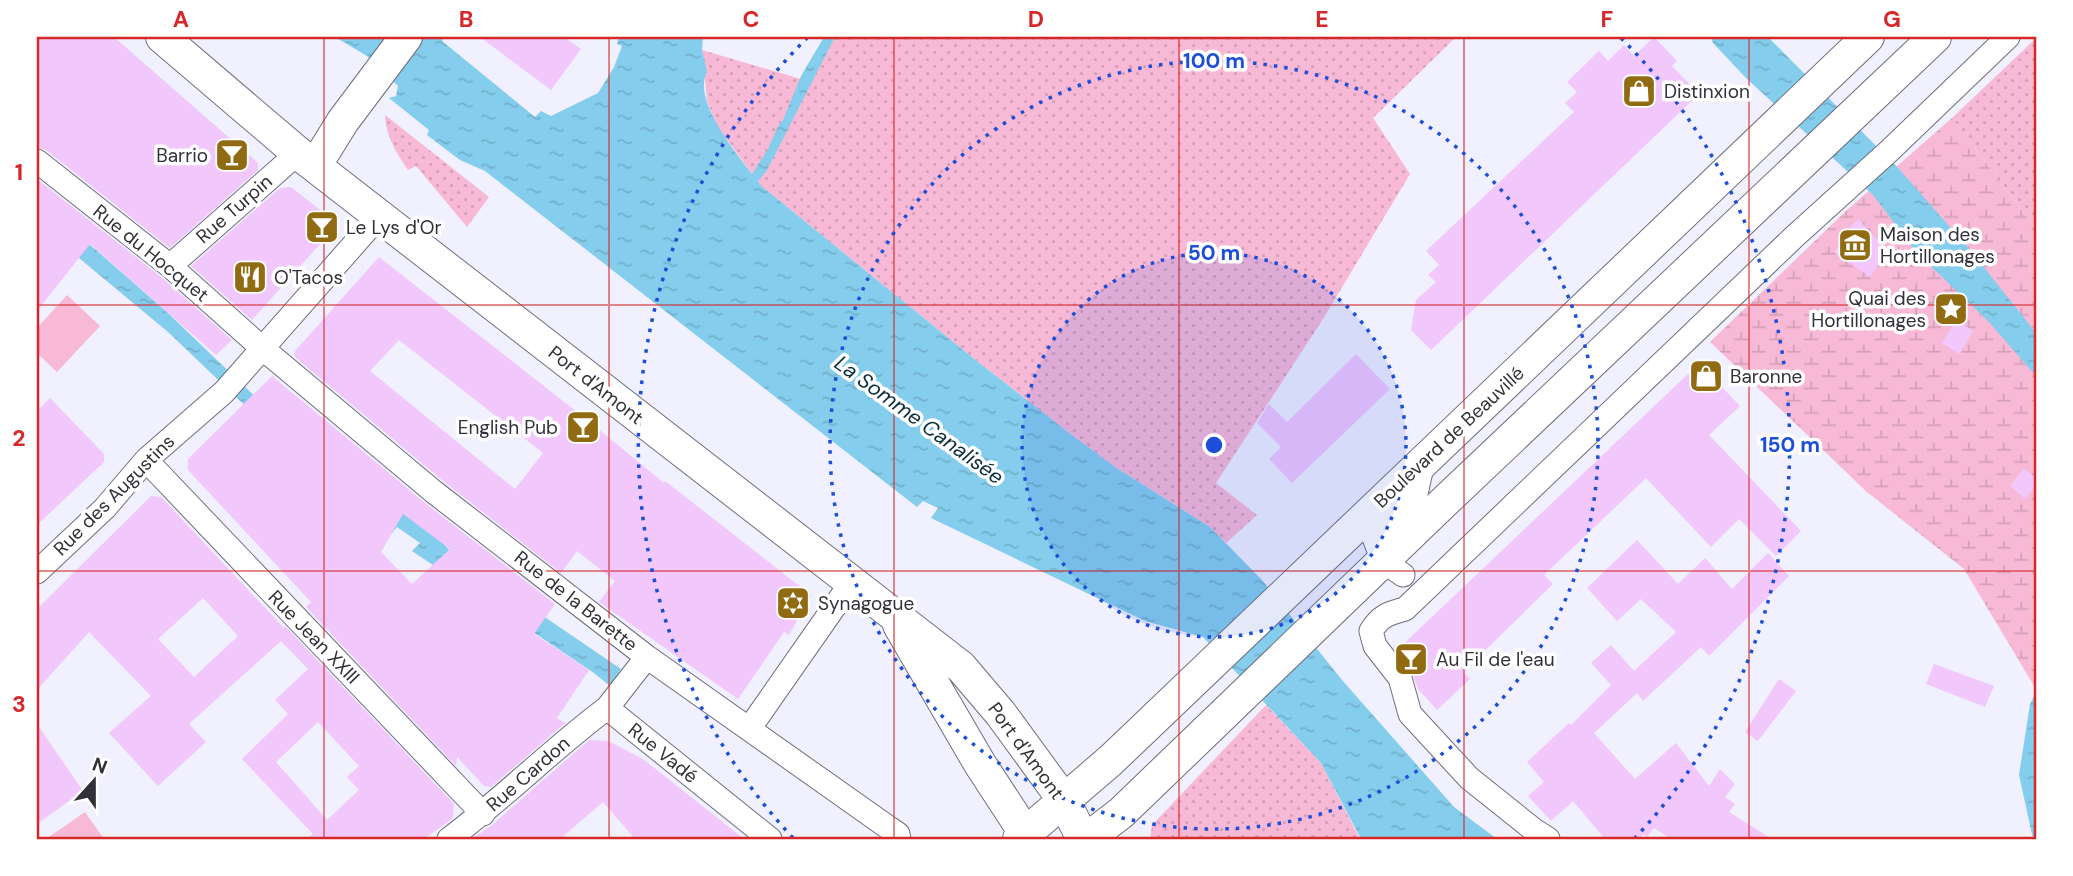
<svg xmlns="http://www.w3.org/2000/svg" width="2073" height="876" font-family="'DM Sans',sans-serif">
<style>
.green{fill:url(#green-dots)}
.wetland{fill:url(#wetland-marsh)}
.pitch{fill:#f7b9d5}
.water{fill:url(#water-ripples)}
.building{fill:#f1c7fc;fill-rule:evenodd}
.lines{fill:none;stroke-linecap:round;stroke-linejoin:round}
.street-casing{stroke:#6f6e7e;stroke-width:25}
.secondary-casing{stroke:#6f6e7e;stroke-width:34}
.street{stroke:#fff;stroke-width:23}
.secondary{stroke:#fff;stroke-width:32}
.grid{fill:none;stroke:#d62828;stroke-width:2;stroke-opacity:0.55}
.ring{fill:none;stroke:#1d4ed8;stroke-width:3.5;stroke-dasharray:3.5 7}
.labels{text-anchor:middle;dominant-baseline:central;stroke-width:7;stroke-linejoin:round;paint-order:stroke}
.poi-label{font-size:19px;fill:#313138;stroke:#fff;text-anchor:start}
.street-label{font-size:19px;fill:#313138;stroke:#fff}
.water-label{font-size:21px;font-style:italic;fill:#0a2e3b;stroke:#fff}
.centre{fill:#1d4ed8;stroke:#fff;stroke-width:3.5}
.ring-label{font-size:21px;text-anchor:middle;font-weight:bold;fill:#1d4ed8;stroke:#fff;stroke-width:7;stroke-linejoin:round;paint-order:stroke}
.neatline{fill:none;stroke:#d62828;stroke-width:2.5}
.grid-label{font-size:23px;text-anchor:middle;font-weight:bold;fill:#d62828}
</style>
<defs>
<pattern id="green-dots" width="8" height="8" patternUnits="userSpaceOnUse" patternTransform="scale(1.75)"><rect width="8" height="8" fill="#f7b9d5"/><path d="M2 2h.1M6 6h.1" fill="none" stroke="#d4a0b8" stroke-width="1.8" stroke-linecap="round"/></pattern>
<pattern id="wetland-marsh" width="20" height="14" patternUnits="userSpaceOnUse" patternTransform="scale(1.75)"><rect width="20" height="14" fill="#f7b9d5"/><path d="M1 5h8M5 5V1M11 12h8M15 12V8" fill="none" stroke="#d4a0b8"/></pattern>
<pattern id="water-ripples" width="26" height="14" patternUnits="userSpaceOnUse" patternTransform="scale(1.75)"><rect width="26" height="14" fill="#84cdec"/><path d="M2 4q2-2 4 0t4 0M15 11q2-2 4 0t4 0" fill="none" stroke="#72b0cb"/></pattern>
</defs>
<rect width="100%" height="100%" fill="#f0f0fe"/>
<path class="green" d="M835,37h621l-83,81 37,56 -87,145 -107,164 41,32 -31,28 -16,-16 -95,-60 -47,-35 -90,-70 -218,-177 -43,-59 -10,-25 -5,-51 109,32z
M2036,38v191l-84,-111z
M385,115l104,82 -22,30 -51,-61 -8,4c-12,-18 -22,-33 -23,-55z
M1266,705l55,58 38,74 -5,2h-204l2,-14z"/>
<path class="wetland" d="M1952,118l84,111v460l-72,-120 -97,-77 -157,-150 137,-132z"/>
<path class="pitch" d="M67,295l33,31 -43,46 -20,-19v-25z
M85,812l19,27h-58z"/>
<path class="water" d="M335,37h109l-2,4 93,76 6,-6 10,5 47,-23 16,-26 8,-21 -5,-2 2,-7h84l-1,13 5,22c-15,28 29,81 45,102l16,-25 10,-23 5,-6 18,-44 23,-39h11l-68,133 -9,11 2,4 218,177 90,70 47,35 95,60 52,53 80,100 112,127 43,32h-136l-40,-76 -118,-126 -58,-16 -214,-103 7,-10 -15,-7 -6,6 -432,-336 -25,-11 -33,-25 2,-5 -40,-32 7,-2 2,-10 -31,-30z
M1711,37h57l131,132 72,82 65,82v43l-48,-55 -71,-68 -44,-58 -127,-117 -33,-35z
M37,204l58,45 74,65 98,94 176,135 12,13 166,113 -11,17 -16,-13 -182,-122 8,-8 -23,-16 -6,7 -133,-116 -90,-86 -131,-109z
M2036,692v147h-3l-14,-64 11,-71z"/>
<path class="building" d="M37,37h77l144,126v7l-88,78 -124,-98 -9,-3z
M480,37h84l17,12 -30,41z
M1654,37l23,24 -5,5 27,28 -268,256 -20,-20 5,-30 20,-18 -8,-7 11,-10 -13,-14 148,-139 -9,-9 12,-11 -10,-10 32,-31 9,10 16,-16 10,11z
M37,179l124,98 71,63 -16,15 -126,-111 -53,67z
M291,187l47,37 -86,96 -61,-54 89,-78z
M1858,219l30,32 -18,26 -36,-25 11,-15 -2,-3z
M379,257l212,166 73,60 1,-2 146,114 -22,40 -5,-3 -46,67 -139,-97 16,-21 -38,-30 -16,22 -118,-92 -148,-124v-6zM399,340l144,113 -28,36 -145,-118z
M1956,320l17,11 -14,23 -17,-11z
M1356,354l34,35 -98,94 -23,-24 12,-12 -24,-24 12,-19 18,18z
M1709,366l15,15 -4,4 20,21 -31,29 92,96 -25,25 -37,-37 -28,28 -65,-69 -102,97 9,9 -90,88 7,7 -33,31 -19,-21 -7,-19 -15,-19 292,-277 12,1z
M272,376l153,127 130,101 -21,30 55,36 -32,48 8,5 -74,64 -7,-1 -27,-29 -1,9 -150,-159 5,-5 -123,-132v-11zM403,514l47,35 -38,35 -31,-32z
M50,398l54,56v8l-67,63v-114z
M2024,468l12,11v7l-11,13 -15,-13z
M151,496l10,1 123,131 1,-2 169,178 -1,14 -29,21h-117l6,-5 -71,-75 46,-45 -13,-14 33,-31 -27,-28 -92,83 17,18 -48,44 -49,-53 42,-37 -62,-64 -52,58v-81zM203,598l35,38 -44,41 -36,-38zM318,722l41,44 -12,11 12,13 -32,30 -51,-58z
M1637,540l41,44 27,-26 27,31 36,-36 21,23 -80,80 -8,-9 -58,54 -6,-8 -43,40 41,46 41,-36 33,43 11,-17 15,15 -10,13 10,7 -6,8 43,27h-101l-17,-11 -7,9 -4,-3 -3,5h-35l-32,-38 -22,20 -23,-25 16,-14 -17,-20 42,-39 2,2 40,-40 -20,-22 20,-18 23,26 42,-39 -35,-33 -24,22 -30,-33z
M1934,664l60,22 -9,21 -59,-23z
M1779,679l17,12 -38,50 -13,-9z
M37,724l46,67 -46,33z
M589,740l19,1 35,18 101,80h-109l-32,-37 -43,37h-88l20,-14z"/>
<g class="lines">
<g class="street-casing">
<path id="street" d="M37,161l133,105 92,82 172,144 213,165 242,171 9,6 1,5
M170,266l128,-113
M146,460l337,354
M37,572l68,-64 41,-48 78,-68 155,-176
M1403,575l-20,-14 -10,-26 43,-41 7,-32
M647,657l-40,51 163,131
M749,729l102,-146
M449,839c55,-41 103,-90 158,-131
M1548,839l-14,-9 -65,-52 -59,-64 -10,-36 -25,-32 -4,-15c9,-15 18,-18 34,-22l390,-373 93,-84 120,-115"/>
</g>
<g class="secondary-casing">
<path id="secondary" d="M162,37l136,116 663,514 40,47 62,85 20,40
M315,166l28,-45 63,-84
M899,625l81,139 49,75
M1019,839l92,-79 757,-723
M1087,839l34,-26 321,-309 493,-467"/>
</g>
<use href="#street" class="street"/>
<use href="#secondary" class="secondary"/>
</g>
<path class="grid" d="M324,37v802M609,37v802M894,37v802M1179,37v802M1464,37v802M1749,37v802M37,305h1999M37,571h1999"/>
<circle cx="1214" cy="445" r="192" fill="#1d4ed8" fill-opacity=".12"/>
<g class="ring">
<circle cx="1214" cy="445" r="192"/>
<circle cx="1214" cy="445" r="384"/>
<path d="M793 838A576 576 0 0 1 807 38M1621 38A576 576 0 0 1 1635 838"/>
</g>
<defs>
<g id="shop-square" transform="scale(1.75)"><rect x="-9" y="-9" width="18" height="18" rx="4" fill="#916b11" stroke="#fff"/><path d="M-5-2.5h2.3a2.7 3.5 0 0 1 5.4 0H5L5.5 6h-11ZM-1.5-2.5h3a1.5 2.3 0 0 0-3 0Z" fill="#fff"/></g>
<g id="bar-square" transform="scale(1.75)"><rect x="-9" y="-9" width="18" height="18" rx="4" fill="#916b11" stroke="#fff"/><path d="M-6-5H6L.8 .8V4.5H3.5V6h-7V4.5H-.8V.8Z" fill="#fff"/></g>
<g id="museum-square" transform="scale(1.75)"><rect x="-9" y="-9" width="18" height="18" rx="4" fill="#916b11" stroke="#fff"/><path d="M0-6L6-3V-2H-6V-3ZM-5-1h2V3h-2ZM-1-1h2V3h-2ZM3-1h2V3H3ZM-6 4H6V6H-6Z" fill="#fff"/></g>
<g id="restaurant-square" transform="scale(1.75)"><rect x="-9" y="-9" width="18" height="18" rx="4" fill="#916b11" stroke="#fff"/><path d="M-5-6h1v4h1v-4h1v4h1v-4h1v5L-1.5 .5V6h-2V.5L-5-1ZM5-6V6H3V1.5H1.5Q1.5-4 5-6Z" fill="#fff"/></g>
<g id="sight-square" transform="scale(1.75)"><rect x="-9" y="-9" width="18" height="18" rx="4" fill="#916b11" stroke="#fff"/><path d="M0-6L1.8-2.2L6-1.7L2.9 1.2L3.7 5.4L0 3.3L-3.7 5.4L-2.9 1.2L-6-1.7L-1.8-2.2Z" fill="#fff"/></g>
<g id="synagogue-square" transform="scale(1.75)"><rect x="-9" y="-9" width="18" height="18" rx="4" fill="#916b11" stroke="#fff"/><path d="M0-6.5L5.6 3.2H-5.6ZM0 6.5L5.6-3.2H-5.6Z" fill="#fff"/></g>
</defs>
<g fill-rule="evenodd">
<use href="#shop-square" x="1639" y="91"/>
<use href="#bar-square" x="232" y="155"/>
<use href="#bar-square" x="322" y="227"/>
<use href="#museum-square" x="1855" y="245"/>
<use href="#restaurant-square" x="250" y="277"/>
<use href="#sight-square" x="1951" y="309"/>
<use href="#shop-square" x="1706" y="376"/>
<use href="#bar-square" x="583" y="427"/>
<use href="#synagogue-square" x="793" y="603"/>
<use href="#bar-square" x="1411" y="659"/>
</g>
<g class="labels">
<g class="poi-label">
<text x="1664" y="91">Distinxion</text>
<text x="208" y="155" text-anchor="end">Barrio</text>
<text x="346" y="227">Le Lys d'Or</text>
<text x="1880" y="234">Maison des<tspan x="1880" dy="22">Hortillonages</tspan></text>
<text x="274" y="277">O'Tacos</text>
<text x="1926" y="298" text-anchor="end">Quai des<tspan x="1926" dy="22">Hortillonages</tspan></text>
<text x="1730" y="376">Baronne</text>
<text x="558" y="427" text-anchor="end">English Pub</text>
<text x="818" y="603">Synagogue</text>
<text x="1436" y="659">Au Fil de l'eau</text>
</g>
<g class="street-label">
<text transform="translate(234 209) rotate(-41)">Rue Turpin</text>
<text transform="translate(151 253) rotate(39)">Rue du Hocquet</text>
<text transform="translate(596 385) rotate(38)">Port d'Amont</text>
<text transform="translate(1449 437) rotate(-43)">Boulevard de Beauvillé</text>
<text transform="translate(114 495) rotate(-45)">Rue des Augustins</text>
<text transform="translate(576 601) rotate(38)">Rue de la Barette</text>
<text transform="translate(314 637) rotate(46)">Rue Jean XXIII</text>
<text transform="translate(1026 751) rotate(54)">Port d'Amont</text>
<text transform="translate(663 753) rotate(39)">Rue Vadé</text>
<text transform="translate(528 774) rotate(-41)">Rue Cardon</text>
</g>
<g class="water-label">
<text transform="translate(919 420) rotate(36)">La Somme Canalisée</text>
</g>
</g>
<circle cx="1214" cy="445" r="10" class="centre"/>
<g class="ring-label">
<text x="1214" y="68">100 m</text>
<text x="1214" y="260">50 m</text>
<text x="1790" y="452">150 m</text>
</g>
<rect width="2073" height="876" fill="none" stroke="#ffffff" stroke-width="77"/>
<g transform="translate(94 781) rotate(21)" stroke="#ffffff" stroke-width="5" paint-order="stroke">
<path d="M0-5L12 26L0 18L-12 26Z" fill="#313138"/>
<text y="-10" font-size="19" font-weight="bold" text-anchor="middle" fill="#313138">N</text>
</g>
<rect x="38" y="38" width="1997" height="800" class="neatline"/>
<g class="grid-label">
<text x="181" y="27">A</text>
<text x="466" y="27">B</text>
<text x="751" y="27">C</text>
<text x="1036" y="27">D</text>
<text x="1322" y="27">E</text>
<text x="1607" y="27">F</text>
<text x="1892" y="27">G</text>
<text x="19" y="180">1</text>
<text x="19" y="446">2</text>
<text x="19" y="712">3</text>
</g>
</svg>
